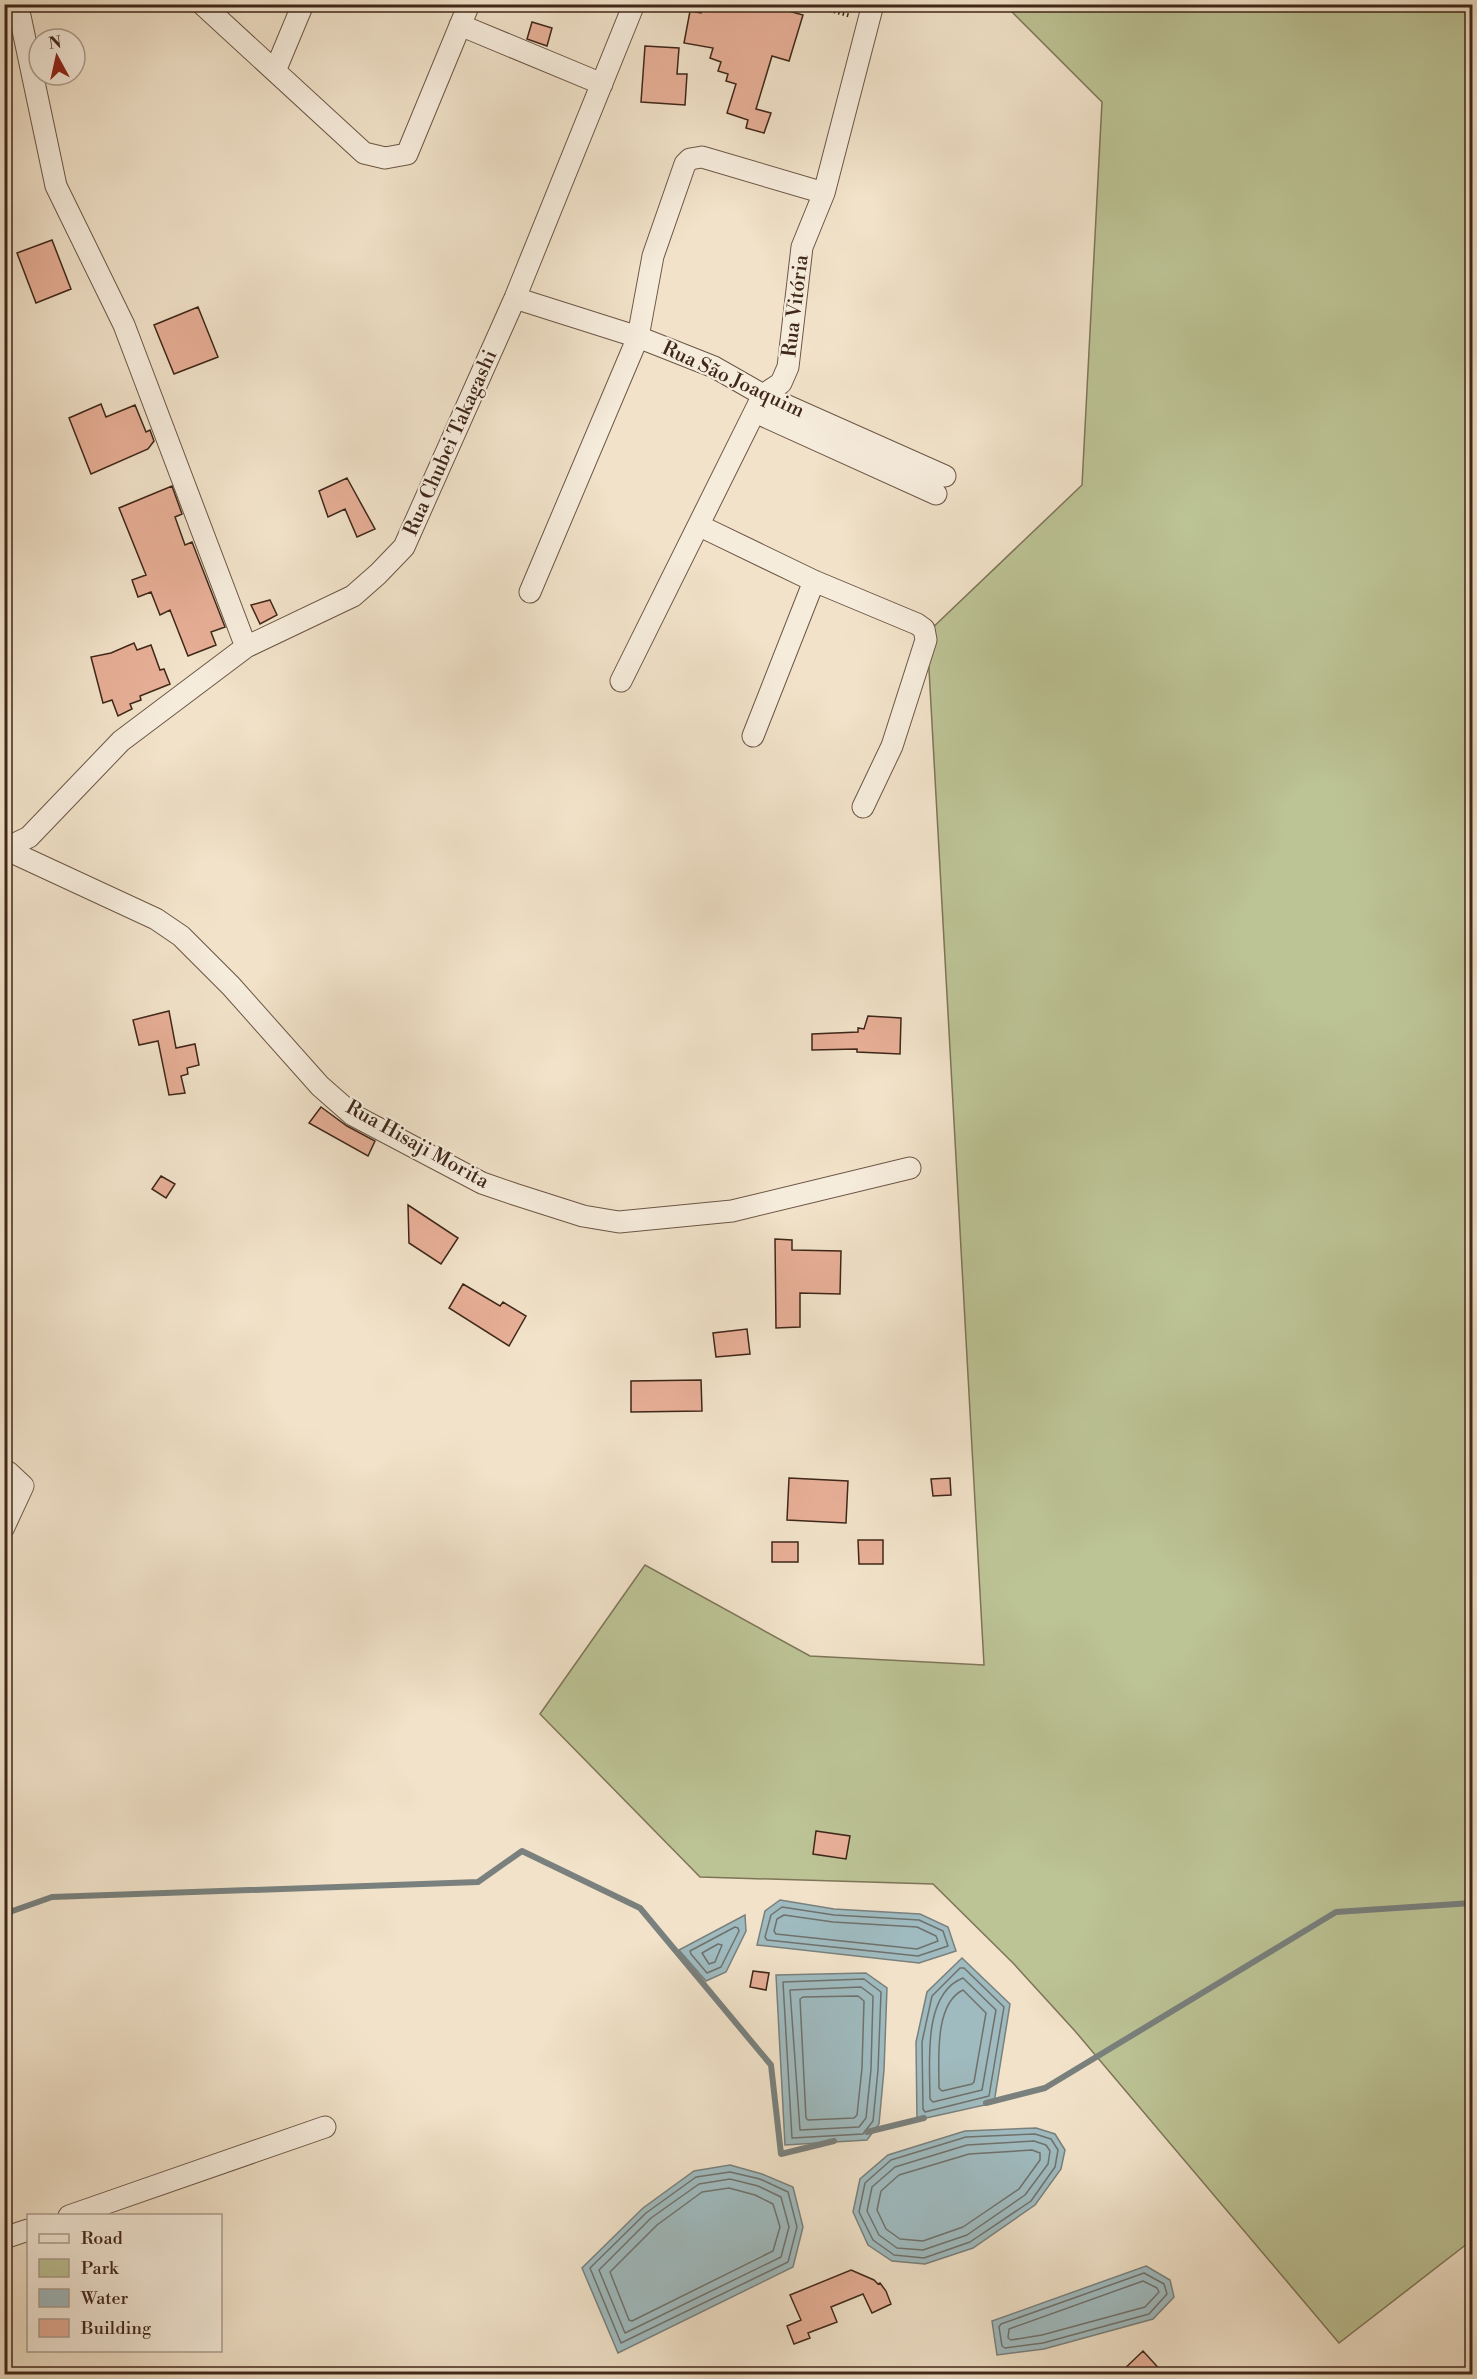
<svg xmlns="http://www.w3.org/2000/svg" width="1477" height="2379" font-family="'Libre Bodoni',serif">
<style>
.green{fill:#bcc395;stroke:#7e7557;stroke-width:1.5}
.water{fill:#9fbbc0;stroke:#79807d;stroke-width:1.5}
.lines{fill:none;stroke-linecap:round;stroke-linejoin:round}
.shore{stroke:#6f716c;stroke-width:1.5}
.stream{stroke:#79807d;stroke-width:6}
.building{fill:#e7af97;stroke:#3f2719;stroke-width:1.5}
.minor-casing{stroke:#6c5645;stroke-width:23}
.path{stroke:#3f2719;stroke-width:4;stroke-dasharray:1.5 3;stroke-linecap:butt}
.minor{stroke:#f6ecdc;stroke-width:21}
.labels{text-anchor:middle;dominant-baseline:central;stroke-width:4.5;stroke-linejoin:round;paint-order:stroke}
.street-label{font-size:20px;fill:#3f2719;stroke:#f6ecdc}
</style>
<rect width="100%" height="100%" fill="#f1e2c9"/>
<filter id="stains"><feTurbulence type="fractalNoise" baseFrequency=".00333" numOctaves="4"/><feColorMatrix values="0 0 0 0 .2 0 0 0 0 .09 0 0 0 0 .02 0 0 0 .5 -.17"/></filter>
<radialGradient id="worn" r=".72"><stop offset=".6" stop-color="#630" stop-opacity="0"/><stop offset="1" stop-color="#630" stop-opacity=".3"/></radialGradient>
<path class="green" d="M1005,5h467v2235l-133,103 -264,-312 -62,-68 -80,-79 -233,-7 -160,-163 105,-149 165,91 174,9 -57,-1032 155,-148 20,-383z"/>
<path class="water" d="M780,1900l54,9 86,5 28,13 8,24 -37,12 -162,-18 8,-34z
M745,1915l1,16 -20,41 -20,9 -27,-31z
M962,1958l48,46 -16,99 -77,17 -1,-78 11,-50z
M866,1973l21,15 -3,82 -5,54 -12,16 -82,5 -9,-170z
M1036,2128l19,6 10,16 -4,19 -26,36 -62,43 -48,16 -33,-3 -24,-16 -15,-33 7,-33 28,-24 77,-24z
M730,2165l32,9 31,13 10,40 -10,40 -175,86 -36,-85 61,-60 51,-37z
M1146,2266l24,14 4,17 -21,22 -109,30 -47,6 -5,-34z"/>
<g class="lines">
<path class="shore" d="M782,1907l52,8 85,5 24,11 5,15 -30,10 -151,-16 -2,-3 6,-22z
M784,1915l49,7 84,5 19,9 2,5 -21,8 -141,-15 -2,-3 3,-12z
M735,1927l3,1 1,3 -18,36 -14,6 -16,-19 -1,-3z
M718,1944l4,1 -7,17 -6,2 -7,-11z
M960,1968h4l40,39 -15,89 -64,16 -2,-3 -1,-67 10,-46z
M963,1978l33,32 -14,80 -49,12 -3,-3c0,-35 -8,-105 33,-121z
M864,1979l17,13 -3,78 -5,51 -10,13 -71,4 -9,-156z
M861,1987l12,9 -2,73 -5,49 -7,9 -59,3 -10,-140z
M963,1990l23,23 -12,69 -2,2 -30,7 -3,-3c0,-28 -5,-84 24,-98z
M858,1996l6,5 -2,67 -5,47 -3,3 -46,2 -2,-2 -6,-119 3,-2z
M1035,2134l16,5 7,11 -3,17 -24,34 -61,41 -46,16 -30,-3 -21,-15 -14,-28 6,-29 26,-23 75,-23z
M1034,2141l12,4 4,6 -2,13 -23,31 -58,40 -44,15 -26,-2 -18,-13 -12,-24 5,-24 23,-20 72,-22z
M1032,2150l8,3v7l-21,29 -56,38 -40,14 -23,-2 -14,-10 -9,-19 4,-19 18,-16 70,-21z
M730,2172l30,7 28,13 9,35 -9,35 -167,81 -31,-75 56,-55 50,-36z
M730,2179l28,7 23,11 8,30 -8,30 -156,76 -26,-63 52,-52 48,-34z
M729,2188l26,7 18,9 7,23 -7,24 -141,70 -3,-1 -19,-48 47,-47 45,-33z
M1144,2273l20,11 3,10 -18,20 -106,29 -38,5 -3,-2 -3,-19 2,-3z
M1143,2281l14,7 2,4 -14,15 -103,28 -31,5 -3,-2 1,-9z"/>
<path class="stream" d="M4,1914l48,-17 426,-15 44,-31 118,57 131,157 10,89 53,-13
M986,2103l59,-15 291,-176 136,-9
M867,2132l57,-14"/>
</g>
<path class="building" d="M703,4l64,1 36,10 -14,46 -17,-5 -16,53 15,4 -7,20 -18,-5 2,-8 -21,-7 9,-29 -10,-3 2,-7 -10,-3 3,-9 -11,-4 3,-10 -29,-5 6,-32 11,2z
M532,22l20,6 -5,18 -20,-7z
M645,46l34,2 -2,26h10l-2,31 -44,-3z
M52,240l19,49 -35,14 -19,-50z
M198,307l20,50 -44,17 -20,-49z
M101,404l5,13 29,-12 11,27 4,-2 4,11 -6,8 -57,25 -22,-56z
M347,478l28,51 -18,8 -12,-28 -17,8 -9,-26z
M172,486l10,28 -7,3 10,28 7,-3 33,85 -14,5 5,13 -28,11 -18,-46 -10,5 -9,-23 -13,5 -6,-17 14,-5 -27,-67z
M270,600l7,15 -17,9 -9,-19z
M134,643l3,7 14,-5 9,25 4,-1 6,15 -30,12 1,4 -11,4 2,5 -14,7 -6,-16 -9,3 -12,-46 20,-4z
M169,1011l7,37 19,-4 4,21 -12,3 1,6 -7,2 4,17 -16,2 -11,-54 -19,4 -6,-25z
M868,1016l33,2 -1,36 -43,-2v-3l-45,1v-16l46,-2v-4l6,1z
M321,1107l26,19 28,15 -7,15 -59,-33z
M161,1176l14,8 -9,14 -14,-9z
M408,1205l50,33 -17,26 -32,-21z
M775,1239l17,1v10l49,1 -1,43 -40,-1v34l-24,1z
M463,1284l37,22 3,-4 23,14 -17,30 -60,-38z
M747,1329l3,25 -34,3 -3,-24z
M701,1380l1,31 -71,1v-31z
M789,1478l59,3 -2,42 -59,-3z
M950,1478l1,17 -18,1 -2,-17z
M858,1540h25v24h-24z
M772,1542h26v20h-26z
M816,1831l34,5 -4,23 -33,-5z
M753,1971l16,2 -3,17 -16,-3z
M851,2270l23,10 4,4 2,-1 6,8 5,13 -19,9 -9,-19 -32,13 6,15 -29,11 2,5 -16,6 -7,-18 14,-6 -11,-25z
M1143,2351l21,23h-45z"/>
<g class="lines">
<g class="minor-casing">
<path id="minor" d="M202,4l162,149 21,5 22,-4 62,-150
M20,16l36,170 68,139 122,322
M460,25l142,59
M275,71l28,-67
M515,298l123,39 76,30 49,28 182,81
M755,412l181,82
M700,526l114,55 103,43 7,5 2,11 -34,106 -29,61
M530,592l108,-255 15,-81 32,-92 5,-5 12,-2 122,36
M621,681l142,-286 18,-12 7,-16 14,-120 22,-54 49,-189
M753,736l61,-155
M4,849l25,-12 92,-96 125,-94 107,-51 25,-22 26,-27 111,-249 119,-294
M5,849l151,70 25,17 50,50 89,100 33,29 129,68 32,11 69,22 36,6 113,-11 178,-43
M4,1472h4l15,14 -19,41
M69,2216l256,-89
M4,2238l24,-8"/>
</g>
<path class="path" d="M808,4l43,12"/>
<use href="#minor" class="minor"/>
</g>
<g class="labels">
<g class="street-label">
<text transform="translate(796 306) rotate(-83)">Rua Vitória</text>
<text transform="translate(733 380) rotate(25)">Rua São Joaquim</text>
<text transform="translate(451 443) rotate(-66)">Rua Chubei Takagashi</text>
<text transform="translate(417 1145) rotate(29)">Rua Hisaji Morita</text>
</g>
</g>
<rect width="1477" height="2379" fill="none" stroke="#f1e2c9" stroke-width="24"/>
<rect x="6" y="6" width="1465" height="2367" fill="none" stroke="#3f2719" stroke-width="3"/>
<rect x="12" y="12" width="1453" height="2355" fill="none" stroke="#3f2719" stroke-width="1.5"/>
<rect x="27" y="2214" width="195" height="138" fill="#f6ecdc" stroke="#ad9d8e" stroke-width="1.5"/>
<rect x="39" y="2234" width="30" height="9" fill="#f6ecdc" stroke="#ad9d8e" stroke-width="1.5"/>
<text x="81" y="2244" font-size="18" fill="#3f2719">Road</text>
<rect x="39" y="2259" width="30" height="18" fill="#bcc395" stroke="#ad9d8e" stroke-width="1.5"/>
<text x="81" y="2274" font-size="18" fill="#3f2719">Park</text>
<rect x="39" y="2289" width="30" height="18" fill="#9fbbc0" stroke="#ad9d8e" stroke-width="1.5"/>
<text x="81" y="2304" font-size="18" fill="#3f2719">Water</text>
<rect x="39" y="2319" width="30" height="18" fill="#e7af97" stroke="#ad9d8e" stroke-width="1.5"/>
<text x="81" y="2334" font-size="18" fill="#3f2719">Building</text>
<g transform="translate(57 57) rotate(352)"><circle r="28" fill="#f6ecdc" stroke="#ad9d8e" stroke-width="1.5"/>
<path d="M0-4.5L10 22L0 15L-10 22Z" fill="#8f2418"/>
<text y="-9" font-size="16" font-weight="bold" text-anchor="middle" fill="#3f2719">N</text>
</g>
<rect width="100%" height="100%" filter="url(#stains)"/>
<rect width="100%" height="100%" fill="url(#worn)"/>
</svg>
